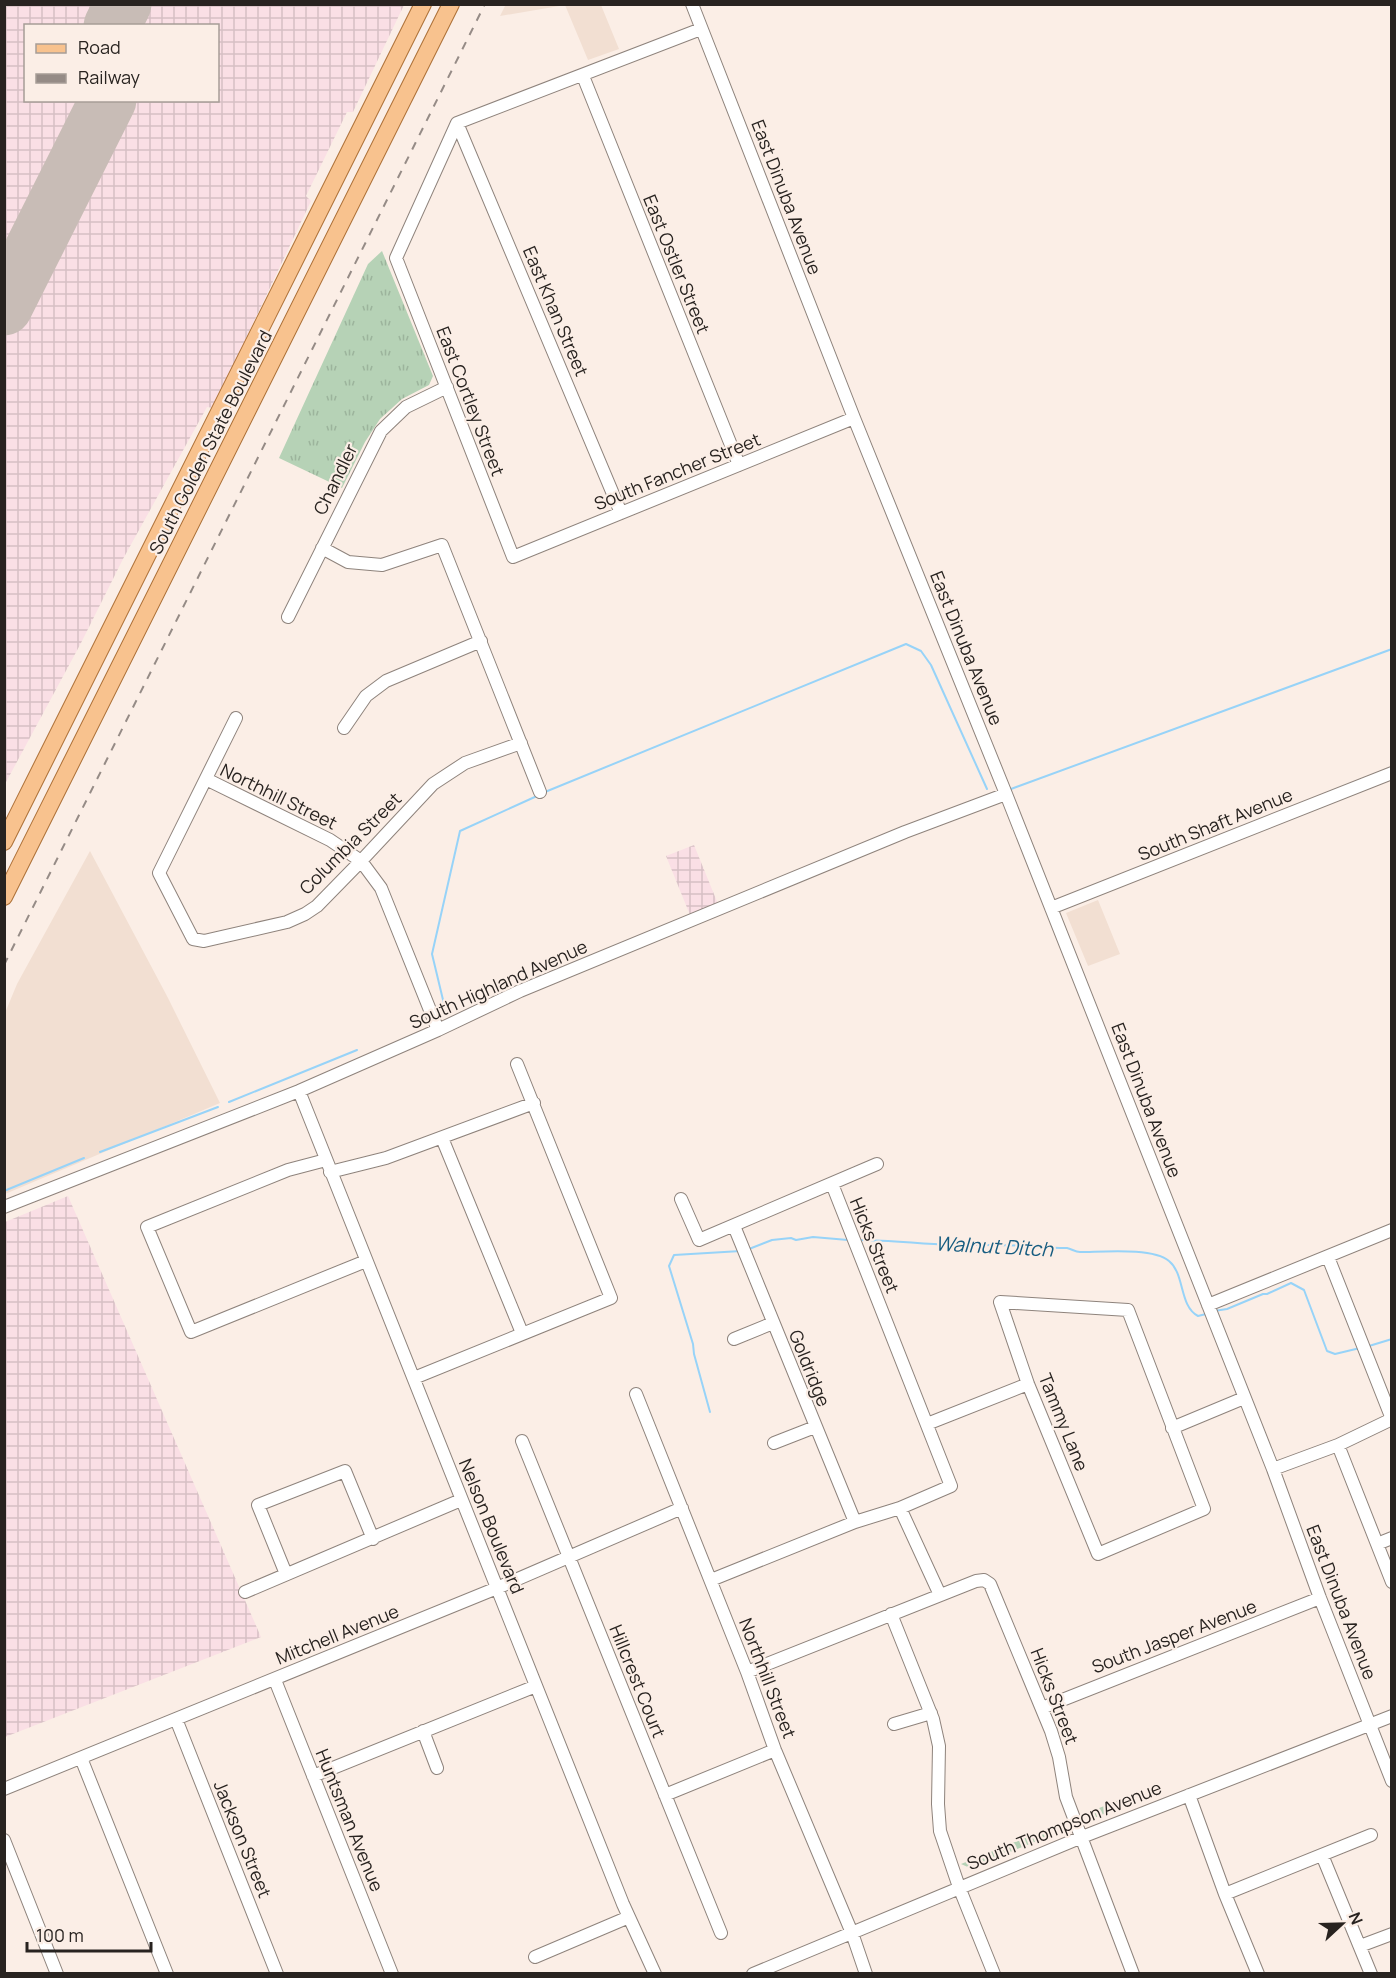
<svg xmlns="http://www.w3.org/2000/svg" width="1396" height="1978" font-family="Manrope,sans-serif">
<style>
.built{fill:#f2dfd2}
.industrial{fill:url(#industrial-grid);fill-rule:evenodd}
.grass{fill:url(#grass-tufts)}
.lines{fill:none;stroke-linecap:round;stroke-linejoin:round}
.stream{stroke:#97d3f8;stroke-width:2}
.runway{stroke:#c8bcb6;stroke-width:57}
.minor-casing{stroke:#8e837c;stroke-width:14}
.major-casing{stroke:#ac7037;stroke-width:18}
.minor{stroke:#fff;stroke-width:12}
.major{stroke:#f8c28e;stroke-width:16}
.rail{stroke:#958b86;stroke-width:2;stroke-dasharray:8 8;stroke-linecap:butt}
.labels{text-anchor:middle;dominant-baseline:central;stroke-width:4.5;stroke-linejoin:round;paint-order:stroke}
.street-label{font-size:18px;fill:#282320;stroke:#fbeee6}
.water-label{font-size:20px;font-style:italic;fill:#165c80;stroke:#fbeee6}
</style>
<defs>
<pattern id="industrial-grid" width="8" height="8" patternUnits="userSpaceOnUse" patternTransform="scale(1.5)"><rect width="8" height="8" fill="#fadfe5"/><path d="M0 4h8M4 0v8" fill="none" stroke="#d6bfc4"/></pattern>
<pattern id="grass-tufts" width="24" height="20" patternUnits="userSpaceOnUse" patternTransform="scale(1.5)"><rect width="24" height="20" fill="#b6d2b6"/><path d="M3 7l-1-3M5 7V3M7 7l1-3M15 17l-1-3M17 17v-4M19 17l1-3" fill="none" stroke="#9cb49c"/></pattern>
</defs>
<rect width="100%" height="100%" fill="#fbeee6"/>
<path class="built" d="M506,4l95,1 18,44 -31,11 -23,-55 -65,11z
M90,851l78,147 52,105 -215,91v-181l12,-29z
M1098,900l22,54 -32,12 -22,-53z"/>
<path class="industrial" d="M5,5h399l-51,107h-6l-41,84 5,5 -98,207 -6,-1 -84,152 -42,84 -76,141zM26,26h192v74h-192z
M694,845l24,59 -28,11 -24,-59z
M68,1196l193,441 -256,100v-515z"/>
<path class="grass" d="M382,251l51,125 -4,9 -27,14 -22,20 -15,23 -23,46 -63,-30 89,-194z
M1132,1795l3,6 -43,18 -8,-5z
M1064,1822l-2,9 -92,37 -9,-4z"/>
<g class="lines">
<path class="stream" d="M1011,789l381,-140
M545,792l361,-148 15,7 10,14 56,124
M444,1004l-12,-50 28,-123 77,-35
M229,1102l128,-52
M100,1152l118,-45
M4,1191l80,-33
M860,1240c30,0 60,4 90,5 32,0 63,-1 94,2 8,1 16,1 23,1 5,1 8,4 13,4 21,0 73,-5 89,9 16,13 10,45 29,55l8,-2
M749,1249l23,-9 19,-2 5,2 17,-3 35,3
M1214,1311l13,-2 36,-15h4l24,-11 13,7 23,61 8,3 25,-6
M1369,1346l23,-7
M710,1412l-16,-58 -1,-10 -24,-78 5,-11 67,-4"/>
<path class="runway" d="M112,26l11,-22
M4,307l104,-207"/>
<g class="minor-casing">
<path id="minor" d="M692,4l162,414 152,376 267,675 47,129 72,183
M583,76l156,389
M457,123l-61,135 117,299 341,-139
M457,123l164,390
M457,123l244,-94
M322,548l26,14 34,3 60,-20 98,247
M288,617l93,-186 25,-24 41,-20
M236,718l-77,155 34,66 11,2 13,-3 70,-16 18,-8 12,-8 44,-45 72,-77 32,-21 56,-20
M344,728l22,-32 20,-15 95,-40
M206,779l124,61 31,21 20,27 57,142
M1051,908l341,-135
M299,1091l324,813 32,70
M442,1138l80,195
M326,1160l-38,10 -141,57 44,105 175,-71
M330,1172l56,-14 148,-55
M681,1199l18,41 178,-76
M4,1207l295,-116 139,-61 82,-39 385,-159 101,-38
M734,1226l121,296
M1328,1257l64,162
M1000,1302l128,8 76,199 -106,45 -70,-170z
M1208,1305l184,-75
M734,1339l39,-16
M414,1378l197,-80 -94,-234
M636,1394l111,278 28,78 77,183 14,41
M927,1424l101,-40
M1172,1428l72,-30
M522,1441l199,492
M774,1443l41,-16
M1338,1445l54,137
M1273,1469l65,-24 54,-26
M900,1508l40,87
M1377,1544l15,-6
M286,1574l-28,-69 87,-34 28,68
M711,1580l144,-58 45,-14 51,-22 -119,-302
M245,1592l216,-92
M891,1614l42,105 6,27 -1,58 2,27 19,56 35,87
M747,1672l229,-91 8,-1 6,4 61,147 8,26 7,40 67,177
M275,1680l117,294
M1042,1708l278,-110
M176,1719l101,255
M894,1724l37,-11
M423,1731l14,37
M81,1758l86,216
M313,1776l223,-90
M4,1789l493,-201 185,-80
M665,1795l110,-45
M1189,1795l36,99 33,80
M4,1840l53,134
M1322,1855l49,119
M1225,1894l146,-59
M1360,1946l32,-12
M535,1957l94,-40
M753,1974l329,-137 310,-121"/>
</g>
<g class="major-casing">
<path id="major" d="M4,842l419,-838
M4,897l447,-893"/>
</g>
<use href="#minor" class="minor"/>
<use href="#major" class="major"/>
<path class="rail" d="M4,965l481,-961"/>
</g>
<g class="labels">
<g class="street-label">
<text transform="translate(787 197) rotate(69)">East Dinuba Avenue</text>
<text transform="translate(677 264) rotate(68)">East Ostler Street</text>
<text transform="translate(556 311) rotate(67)">East Khan Street</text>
<text transform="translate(471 401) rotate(69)">East Cortley Street</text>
<text transform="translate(210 442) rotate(-63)">South Golden State Boulevard</text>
<text transform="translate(677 471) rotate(-22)">South Fancher Street</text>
<text transform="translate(335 479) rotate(-64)">Chandler</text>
<text transform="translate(967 648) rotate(68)">East Dinuba Avenue</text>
<text transform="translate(279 796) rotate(26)">Northhill Street</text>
<text transform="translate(1215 824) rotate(-22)">South Shaft Avenue</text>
<text transform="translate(350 843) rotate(-45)">Columbia Street</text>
<text transform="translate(498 984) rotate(-24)">South Highland Avenue</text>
<text transform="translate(1147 1100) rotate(69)">East Dinuba Avenue</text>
<text transform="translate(875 1245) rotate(68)">Hicks Street</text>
<text transform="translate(810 1368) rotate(68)">Goldridge</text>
<text transform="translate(1064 1422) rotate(68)">Tammy Lane</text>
<text transform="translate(492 1526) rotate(68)">Nelson Boulevard</text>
<text transform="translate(1342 1602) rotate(69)">East Dinuba Avenue</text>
<text transform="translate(337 1634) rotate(-22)">Mitchell Avenue</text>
<text transform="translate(1174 1636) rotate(-21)">South Jasper Avenue</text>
<text transform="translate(768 1678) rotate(69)">Northhill Street</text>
<text transform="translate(638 1681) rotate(68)">Hillcrest Court</text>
<text transform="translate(1055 1696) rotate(69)">Hicks Street</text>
<text transform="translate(350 1820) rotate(68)">Huntsman Avenue</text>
<text transform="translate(1064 1825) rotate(-22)">South Thompson Avenue</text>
<text transform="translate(243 1839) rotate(68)">Jackson Street</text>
</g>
<g class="water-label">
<text transform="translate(994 1246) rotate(3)">Walnut Ditch</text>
</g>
</g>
<rect width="1396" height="1978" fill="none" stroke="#282320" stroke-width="12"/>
<rect x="24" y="24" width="195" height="78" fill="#fbeee6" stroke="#a79d97" stroke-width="1.5"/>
<rect x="36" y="44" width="30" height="9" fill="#f8c28e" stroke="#a79d97" stroke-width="1.5"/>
<text x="78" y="54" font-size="18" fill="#282320">Road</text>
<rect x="36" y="74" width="30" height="9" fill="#958b86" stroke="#a79d97" stroke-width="1.5"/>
<text x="78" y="84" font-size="18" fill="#282320">Railway</text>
<g transform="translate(1342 1924) rotate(68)" stroke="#fbeee6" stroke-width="4.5" paint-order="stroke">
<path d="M0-4.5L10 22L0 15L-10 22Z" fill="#282320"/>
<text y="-9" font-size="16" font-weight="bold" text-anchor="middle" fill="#282320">N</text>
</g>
<path d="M27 1942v9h124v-9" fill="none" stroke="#282320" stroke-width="3"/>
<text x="36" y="1942" font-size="18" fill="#282320" stroke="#fbeee6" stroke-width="4.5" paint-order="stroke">100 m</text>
</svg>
